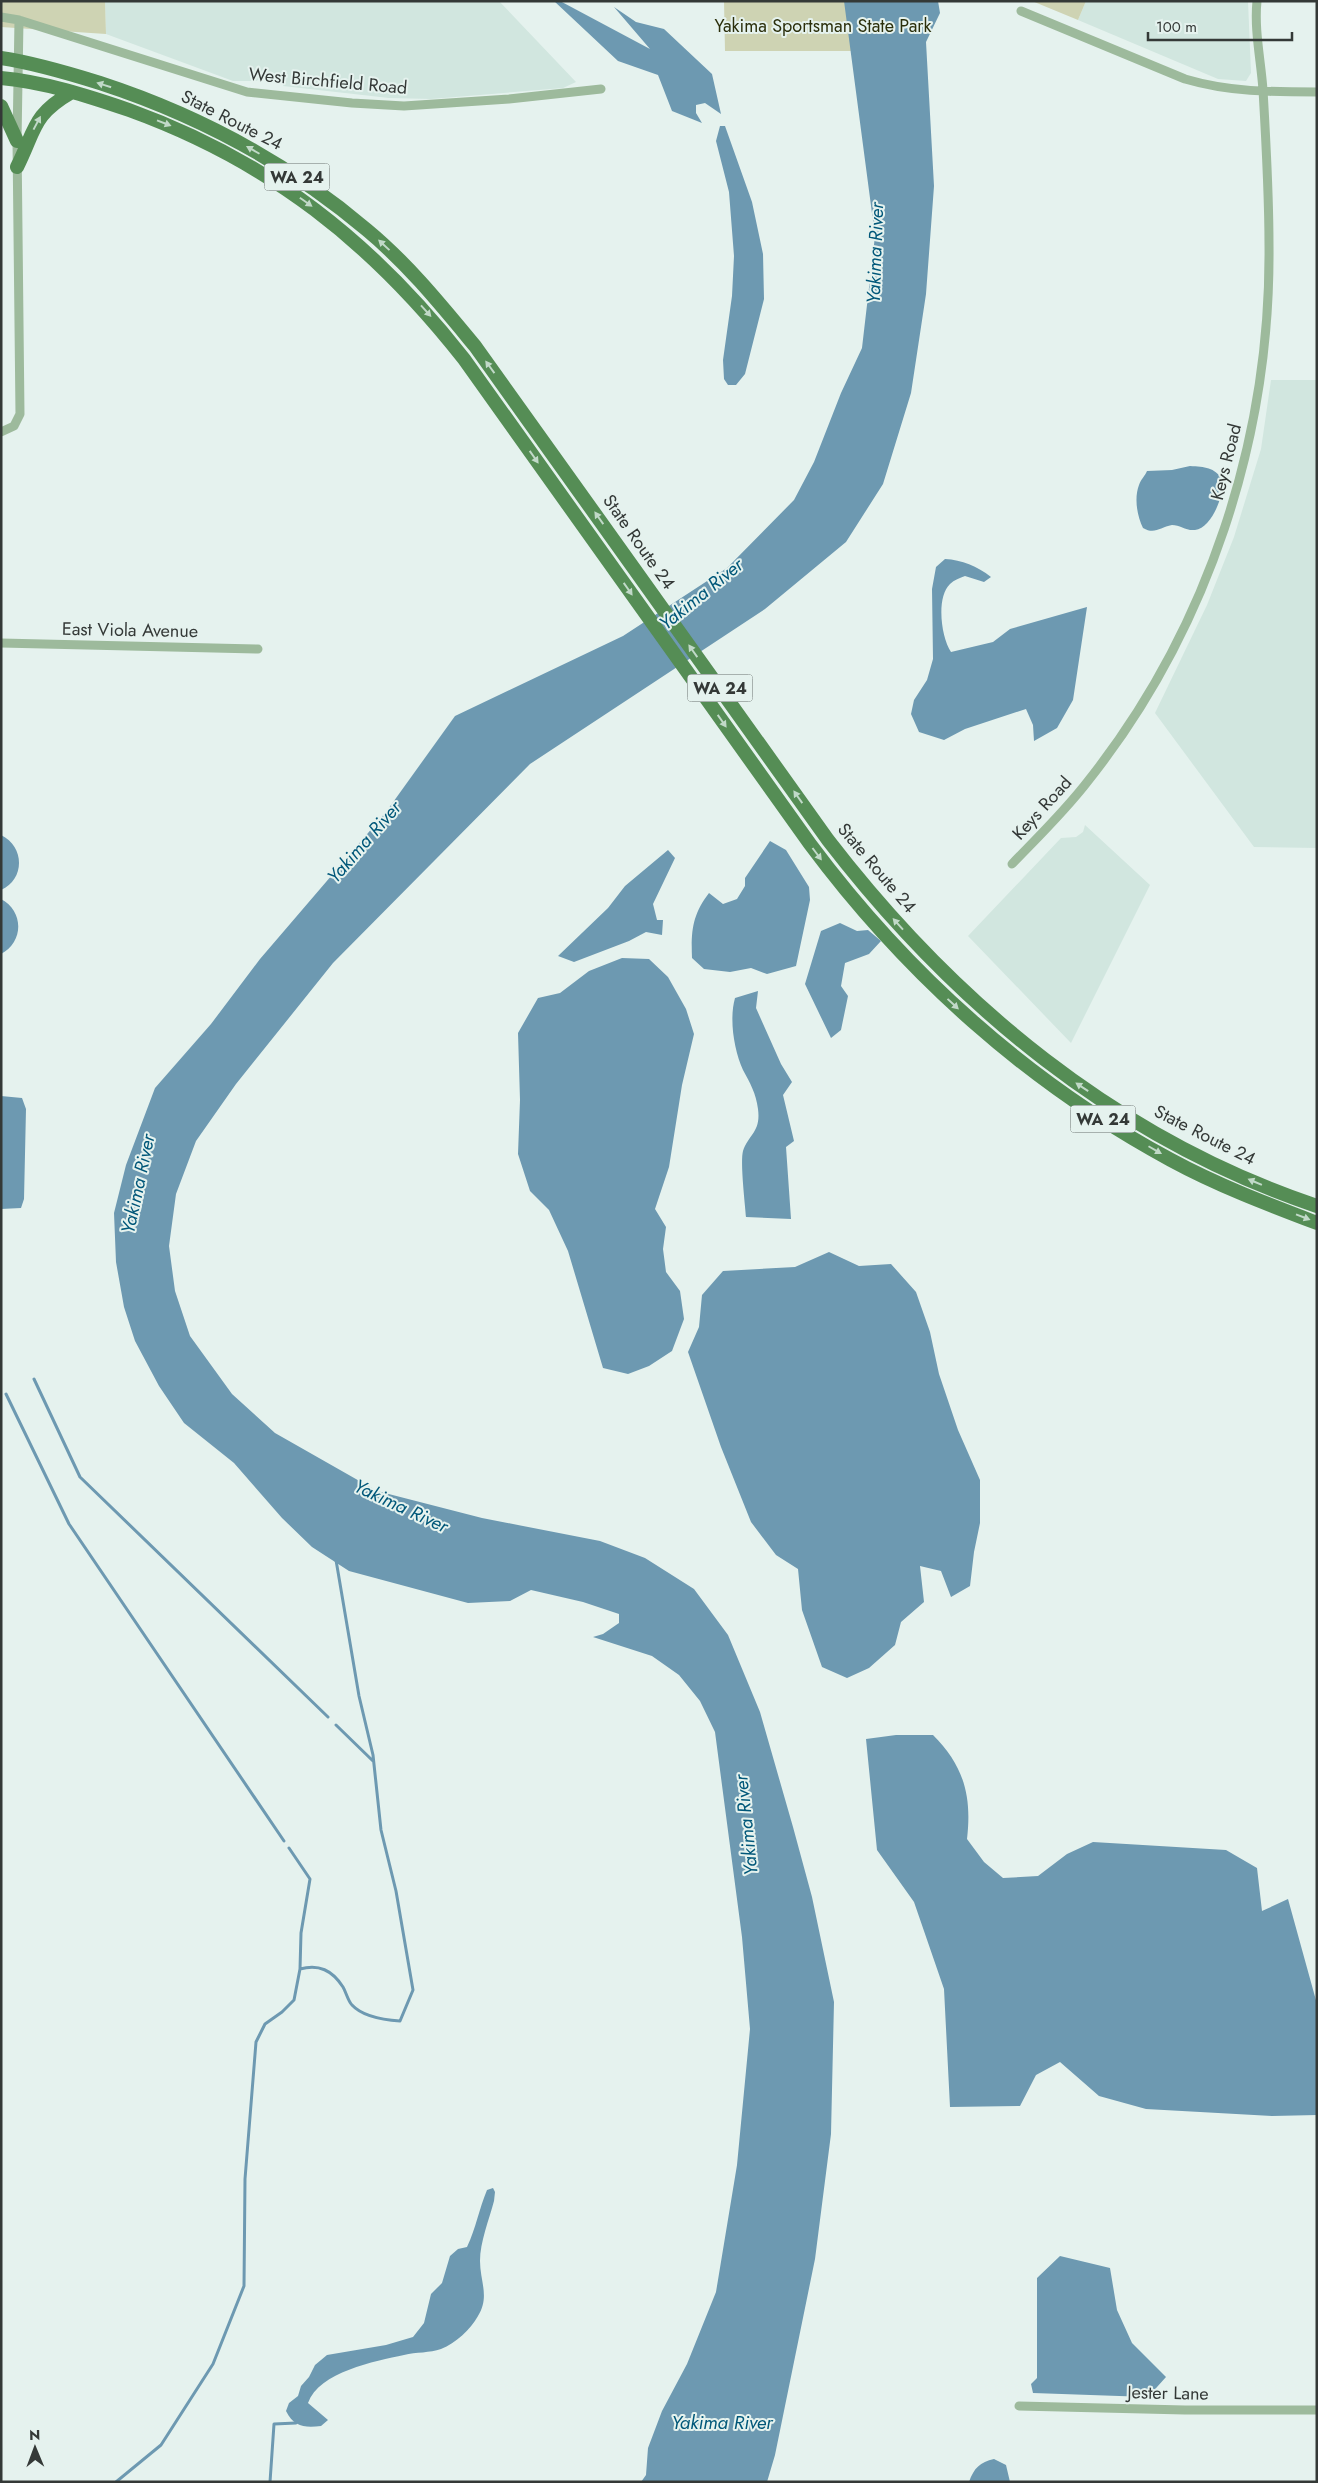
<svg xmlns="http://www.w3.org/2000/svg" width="1318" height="2483" font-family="Jost,sans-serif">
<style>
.built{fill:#d1e6df}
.green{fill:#ced3b3}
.water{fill:#6d99b1}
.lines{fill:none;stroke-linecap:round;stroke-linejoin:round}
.stream{stroke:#6d99b1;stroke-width:3}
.street{stroke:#9dba9c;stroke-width:9}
.primary{stroke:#558d55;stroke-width:14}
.oneway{fill:#c1d9c8}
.labels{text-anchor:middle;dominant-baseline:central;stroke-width:4;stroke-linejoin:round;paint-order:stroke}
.shield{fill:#e5f2ee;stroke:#69706e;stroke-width:1}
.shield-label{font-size:16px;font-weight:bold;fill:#343937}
.park-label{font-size:18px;fill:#2b2f0b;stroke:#e5f2ee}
.street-label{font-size:18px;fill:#343937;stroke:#e5f2ee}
.water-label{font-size:19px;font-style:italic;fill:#005779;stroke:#e5f2ee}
</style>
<rect width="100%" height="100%" fill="#e5f2ee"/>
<path class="built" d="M105,1h394l77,81 -13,6 -132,11 -42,-1 -106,-12v-5l-21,-3 -6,3h-23l-127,-47z
M1086,1h162l3,72 -5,8 -28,-2 -140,-59z
M1271,380h46v468l-63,-1 -99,-134 52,-108 27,-68 27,-88z
M1085,825l65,60 -79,158 -103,-107 93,-98 15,-1 7,-5z"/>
<path class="green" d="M1,1h104l1,33 -105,-7z
M724,1h198l-5,50h-192z
M1032,1h54l-8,19z"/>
<path class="water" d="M554,1h6l90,48 -36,-42 22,15 28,7 48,45 9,40 -16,-11 -9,2v8l6,10 -30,-12 -14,-36 -40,-14z
M844,1h94l2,12 -14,29 8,144 -8,108 -15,99 -28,91 -37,58 -81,67 -235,155 -197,199 -97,121 -40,57 -20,53 -7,52 6,45 15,45 42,58 43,39 102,58 105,27 118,23 45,17 49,31 34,46 32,77 33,115 19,70 22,105 -3,132 -16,125 -40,196 -8,27h-126l5,-7 2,-27 14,-37 25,-47 29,-72 21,-127 13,-136 -8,-92 -27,-205 -15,-31 -21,-26 -27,-19 -59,-19 10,-3 16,-11v-9l-36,-12 -52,-12 -21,11 -42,2 -119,-32 -37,-24 -30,-29 -48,-55 -50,-40 -25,-37 -24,-45 -11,-34 -8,-45 -2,-49 12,-48 29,-77 56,-64 49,-65 126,-147 69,-96 168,-80 104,-68 67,-68 20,-38 27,-69 21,-45 13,-112z
M720,126h5l27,76 11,52 1,45 -19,75 -9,11h-8l-4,-6 -1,-19 9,-64 2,-40 -5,-64 -13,-51z
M1190,466c15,1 24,1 33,14 1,15 -11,48 -28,50 -9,1 -15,-5 -23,-5 -12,2 -17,10 -29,3 -6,-12 -9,-30 -4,-43 2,-6 6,-9 8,-14l25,-1z
M945,559c17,1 32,7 46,18l-7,5 -19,-6c-5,2 -11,4 -15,8 -14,13 -9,53 1,68l42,-10 17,-13 77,-22 -14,93 -16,28 -23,13 -1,-16 -7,-16 -61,20 -21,11 -25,-8 -8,-18 3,-14 13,-20 6,-21 -1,-70 4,-22z
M1,835c24,12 24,44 0,55z
M770,841l16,9 23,37 1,13 -14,66 -29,8 -16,-6 -21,4 -26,-3 -12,-11c-1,-26 0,-43 17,-65l14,11 14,-5 8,-13v-8z
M668,850l7,8 -22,46 4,16h6l-1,15 -16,-3 -17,9 -55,21 -16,-6 50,-48 17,-22z
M1,899c23,12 23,43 0,55z
M840,923l17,8 11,-1 13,11 -12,13 -24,9 -4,23 7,10 -7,34 -10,8 -26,-54 16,-53z
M622,958l27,1 19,18 18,32 8,25 -12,51 -13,82 -14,42 11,18 -3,22 3,23 14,19 4,28 -12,32 -23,15 -21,8 -25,-6 -35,-117 -19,-41 -19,-19 -12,-37 2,-54 -2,-67 20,-35 22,-5 29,-22z
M758,991l-2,17 25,56 11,18 -9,13 11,46 -8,6 5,72 -45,-2c-1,-14 -6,-55 -3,-66 6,-17 18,-19 15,-42 -2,-16 -8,-26 -15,-39 -9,-20 -14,-51 -8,-72z
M1,1096l21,2 4,11 -2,90 -3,9 -20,1z
M829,1252l30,14 32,-2 25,28 14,40 9,42 19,56 22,50v43l-6,29 -4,34 -19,11 -10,-26 -21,-5 4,36 -23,20 -6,23 -26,23 -22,10 -25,-11 -20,-57 -4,-41 -22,-14 -25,-33 -30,-75 -33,-95 11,-25 3,-32 21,-24 72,-4z
M896,1735h37c31,31 39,61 34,104l17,23 19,16 35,-2 29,-22 26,-12 133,8 31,18 5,43 26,-12 29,105v111l-45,1 -126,-7 -47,-13 -39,-34 -24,13 -16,31 -70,1 -6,-118 -30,-87 -37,-52 -11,-111z
M493,2188l2,4 -1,9c-5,19 -14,41 -14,60 0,20 10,36 -2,55 -8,14 -22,27 -37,33 -11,4 -25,3 -37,6 -29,6 -85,17 -96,48l20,17 -7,6c-16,2 -27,1 -35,-15l3,-8 9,-7 3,-10 8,-9 6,-12 12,-10 59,-10 27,-8 11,-14 7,-29 11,-11 8,-27 8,-7 9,-2c9,-19 12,-38 20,-57z
M1060,2256l50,12 7,42 15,33 34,34 -18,20 -115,-4 -2,-9 6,-6v-100z
M994,2459l12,6 4,17h-41c5,-14 11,-20 25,-23z"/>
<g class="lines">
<path class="stream" d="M34,1379l46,98 248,240
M6,1394l63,130 215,317
M336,1725l37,36
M289,1848l21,31 -9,54 -1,36
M116,2482l45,-37 52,-81 31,-78 1,-107 11,-137 9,-18 17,-12 12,-12 6,-31c19,-5 32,1 43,18 3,5 5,14 9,18 11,12 33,15 48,16l13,-31 -17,-99 -15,-61 -8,-75 -14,-59 -23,-136
M270,2482l4,-58 22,-1"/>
<path class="street" d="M1021,11l164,68c44,13 86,13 132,13
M1,17l18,3 228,72 105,11 52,3 105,-7 92,-10
M1,432l13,-6 6,-12 -3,-273 2,-121
M1,643l257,6
M1012,864c26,-27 53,-53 76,-83 120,-151 183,-343 181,-536 0,-52 -3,-104 -6,-155 -2,-29 -9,-60 -6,-89
M1019,2406l166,4h132"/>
<path class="primary" d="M1,58c34,5 67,15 99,25 98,32 188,80 267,147 41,34 74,75 108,116l353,494c127,165 289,299 489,366
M1,78c44,4 87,18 128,32 141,51 243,132 335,249l346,485c96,129 218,239 361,316 46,25 96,44 146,63
M1,106l16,35
M17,167c19,-38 15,-52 55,-75"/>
</g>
<defs><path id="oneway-solid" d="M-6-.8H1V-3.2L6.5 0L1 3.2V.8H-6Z" transform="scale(1.25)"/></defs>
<g class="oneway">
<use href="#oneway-solid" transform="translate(104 85) rotate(-162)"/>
<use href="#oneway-solid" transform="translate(37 123) rotate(-62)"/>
<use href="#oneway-solid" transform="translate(164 123) rotate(21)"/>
<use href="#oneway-solid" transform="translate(253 150) rotate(-150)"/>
<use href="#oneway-solid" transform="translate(306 202) rotate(35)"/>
<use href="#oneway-solid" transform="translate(384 245) rotate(-137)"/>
<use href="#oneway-solid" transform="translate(426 311) rotate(48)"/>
<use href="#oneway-solid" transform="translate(490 367) rotate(-126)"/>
<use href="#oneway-solid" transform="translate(534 457) rotate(55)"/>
<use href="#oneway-solid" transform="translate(599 518) rotate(-125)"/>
<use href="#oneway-solid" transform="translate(628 589) rotate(55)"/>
<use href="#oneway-solid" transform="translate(693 651) rotate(-125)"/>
<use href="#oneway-solid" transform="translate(722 721) rotate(55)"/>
<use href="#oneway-solid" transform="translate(798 797) rotate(-125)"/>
<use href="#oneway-solid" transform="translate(817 854) rotate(53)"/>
<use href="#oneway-solid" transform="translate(898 924) rotate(-132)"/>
<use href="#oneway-solid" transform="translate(953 1004) rotate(43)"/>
<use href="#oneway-solid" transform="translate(1082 1087) rotate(-146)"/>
<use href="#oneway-solid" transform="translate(1155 1150) rotate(30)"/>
<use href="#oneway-solid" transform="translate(1255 1182) rotate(-157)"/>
<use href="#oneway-solid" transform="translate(1303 1217) rotate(21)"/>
</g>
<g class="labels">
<g class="shield">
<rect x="264.5" y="163.5" width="65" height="27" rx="4"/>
<rect x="687.5" y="674.5" width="65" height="27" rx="4"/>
<rect x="1070.5" y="1105.5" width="65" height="27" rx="4"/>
</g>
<g class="shield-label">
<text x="297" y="177">WA 24</text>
<text x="720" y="688">WA 24</text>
<text x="1103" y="1119">WA 24</text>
</g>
<g class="park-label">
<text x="823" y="26">Yakima Sportsman State Park</text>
</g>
<g class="street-label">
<text transform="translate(328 81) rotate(5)">West Birchfield Road</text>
<text transform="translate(232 120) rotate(27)">State Route 24</text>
<text transform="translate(1226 462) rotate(-76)">Keys Road</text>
<text transform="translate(639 542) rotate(55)">State Route 24</text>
<text transform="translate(130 630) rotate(1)">East Viola Avenue</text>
<text transform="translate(1042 808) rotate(-48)">Keys Road</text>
<text transform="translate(877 868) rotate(50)">State Route 24</text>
<text transform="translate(1205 1135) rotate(27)">State Route 24</text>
<text transform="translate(1168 2393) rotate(1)">Jester Lane</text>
</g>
<g class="water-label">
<text transform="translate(875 253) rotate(-88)">Yakima River</text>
<text transform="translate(701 594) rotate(-39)">Yakima River</text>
<text transform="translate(364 842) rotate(-49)">Yakima River</text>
<text transform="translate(138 1184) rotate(-78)">Yakima River</text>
<text transform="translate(401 1506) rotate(25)">Yakima River</text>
<text transform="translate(746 1825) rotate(-96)">Yakima River</text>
<text x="722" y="2422">Yakima River</text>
</g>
</g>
<rect width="1318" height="2483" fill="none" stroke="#343937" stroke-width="5"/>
<g transform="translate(35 2448) rotate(359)" stroke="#e5f2ee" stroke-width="4" paint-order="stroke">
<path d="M0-4L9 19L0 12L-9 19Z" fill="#343937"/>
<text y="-8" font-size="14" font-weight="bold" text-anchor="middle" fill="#343937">N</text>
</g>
<path d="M1148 32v8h144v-8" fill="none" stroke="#343937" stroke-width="2.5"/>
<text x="1156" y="32" font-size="15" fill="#343937" stroke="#e5f2ee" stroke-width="4" paint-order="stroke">100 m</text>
</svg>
